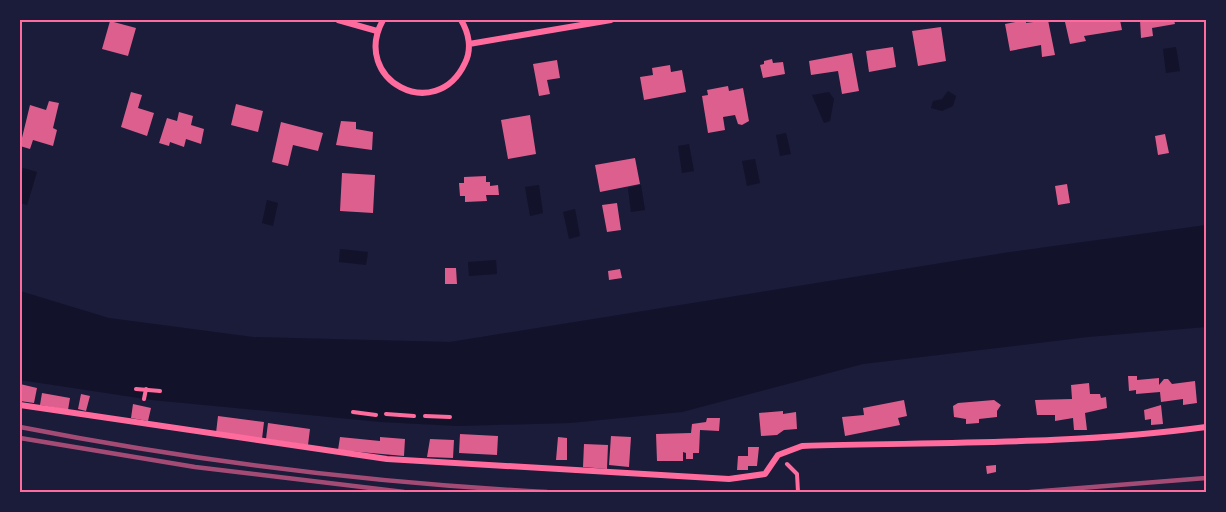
<svg xmlns="http://www.w3.org/2000/svg" width="1226" height="512" font-family="'Nunito Sans',sans-serif">
<style>
.water{fill:#12122b}
.building{fill:#dd5f8e}
.lines{fill:none;stroke-linecap:round;stroke-linejoin:round}
.path{stroke:#ff6b9d;stroke-width:4}
.minor{stroke:#ff6b9d;stroke-width:6}
.rail{stroke:#a44b75;stroke-width:4.5}
.neatline{fill:none;stroke:#ff6b9d;stroke-width:2}
</style>
<rect width="100%" height="100%" fill="#1b1b3a"/>
<path class="water" d="M1176,47l4,24 -14,2 -3,-24z
M948,91l8,5 -3,10 -11,5 -11,-3 2,-7 9,-2z
M829,92l5,7 -4,22 -6,2 -12,-28z
M786,133l5,21 -11,2 -4,-21z
M689,144l5,27 -12,2 -4,-27z
M755,159l5,24 -13,3 -5,-25z
M23,168l14,4 -10,33 -7,-2v-23z
M539,185l4,28 -13,3 -5,-29z
M641,185l4,25 -14,2 -3,-24z
M267,200l11,3 -5,23 -11,-3z
M575,209l5,27 -11,3 -6,-27z
M1206,225v102l-118,10 -225,27 -181,48 -112,11 -112,3 -77,-4 -229,-22 -132,-20v-89l89,27 144,19 197,5 560,-90z
M340,249l28,3 -2,13 -27,-3z
M496,260l1,14 -28,2 -1,-14z"/>
<path class="building" d="M1026,20v3l22,-3 7,35 -13,2 -1,-12 -31,6 -5,-27z
M1079,20h41l2,10 -38,6 2,5 -16,3 -5,-22z
M1140,20h34l1,4 -23,4 1,8 -12,2z
M110,21l26,7 -8,28 -26,-7z
M941,27l5,34 -28,5 -6,-35z
M893,47l3,20 -27,5 -3,-21z
M852,53l7,38 -17,3 -4,-23 -27,4 -2,-14z
M772,59l1,4 10,-1 2,12 -22,4 -3,-13 4,-1v-3z
M557,60l3,18 -13,2 3,14 -11,2 -6,-32z
M670,65l1,7 11,-2 4,22 -42,8 -4,-23 13,-2 -1,-7z
M728,86l1,5 14,-3 6,33 -7,4 -4,-1 -3,-9 -12,2 2,13 -17,3 -6,-37 6,-1 -1,-5z
M131,92l11,3 -4,13 16,5 -7,23 -26,-9z
M49,101l10,2 -6,25 4,2 -4,16 -20,-6 -3,9 -10,-3 10,-41 16,5z
M236,104l27,7 -5,21 -27,-7z
M179,112l14,4 -2,9 13,4 -3,15 -15,-5 -2,8 -14,-5 -1,4 -10,-3 8,-25 10,3z
M530,115l6,39 -28,5 -7,-39z
M341,121l15,1v7l17,3 -1,18 -36,-5z
M281,122l42,11 -5,18 -25,-6 -5,21 -16,-4z
M1165,134l4,19 -11,2 -3,-19z
M635,158l5,26 -40,8 -5,-27z
M342,173l33,2 -2,38 -33,-2z
M486,176v6h4v4l8,-1 1,10h-13l1,6 -22,1v-6h-5l-1,-13h5v-6z
M1067,184l3,19 -12,2 -3,-19z
M617,203l4,27 -14,2 -5,-27z
M445,268h11l1,16h-12z
M620,269l2,9 -13,2 -1,-9z
M1128,376h9v4l22,-2v7l5,-6h4l4,5 23,-3 2,22 -14,2v-6l-22,3 -1,-10 -24,2v-4l-7,1z
M1089,383l1,11h10l1,4 5,-1 1,11 -22,5 2,17h-13l-1,-12 -18,3v-6h-18l-2,-15 37,-1 -1,-14z
M20,384l17,4 -3,15 -14,-2z
M42,393l28,5 -2,12 -28,-5z
M81,394l9,2 -4,15 -8,-2z
M904,400l3,16 -9,2 2,7 -55,11 -3,-19 22,-2 -1,-7z
M994,400l7,5 -4,6v6l-18,2v4l-13,1v-5l-12,-2 -1,-11 5,-3z
M133,404l18,4 -3,13 -17,-3z
M1161,405l2,19 -12,1v-6l-6,1 -1,-10z
M783,411v3l13,-2 1,17 -13,1 -7,5 -16,1 -2,-23z
M218,416l46,6 -2,17 -46,-6z
M707,418h13l-1,13 -19,-1 -1,23h-6v6h-7v-6l-3,-1v9h-26l-1,-27 35,-1 1,-9 14,-2z
M268,423l42,6 -2,16 -42,-6z
M460,434l38,2 -1,19 -38,-2z
M611,436l20,1 -2,30 -20,-2z
M340,437l40,4v-4l25,2 -1,17 -66,-6z
M558,437l9,1v22h-11z
M430,439l24,1 -1,18 -26,-1z
M584,444l24,1 -1,24 -24,-2z
M748,447h11l-2,19h-9v4h-11l1,-14h10z
M996,465v7l-9,2 -1,-8z"/>
<g class="lines">
<path class="path" d="M136,389l24,2
M144,399l2,-10
M353,412l23,3
M386,414l28,2
M425,416l25,1
M787,464l10,10 1,18"/>
<path class="minor" d="M338,20l39,11
M383,20c-33,60 53,105 82,43 7,-14 4,-30 -4,-43
M469,44l142,-24
M20,405l367,54 342,20 36,-5 13,-19 24,-9c135,-4 271,-1 404,-19"/>
<path class="rail" d="M20,427c174,34 350,56 527,65
M20,438l175,29 209,25
M1030,492l176,-14"/>
</g>
<rect width="1226" height="512" fill="none" stroke="#1b1b3a" stroke-width="42"/>
<rect x="21" y="21" width="1184" height="470" class="neatline"/>
</svg>
